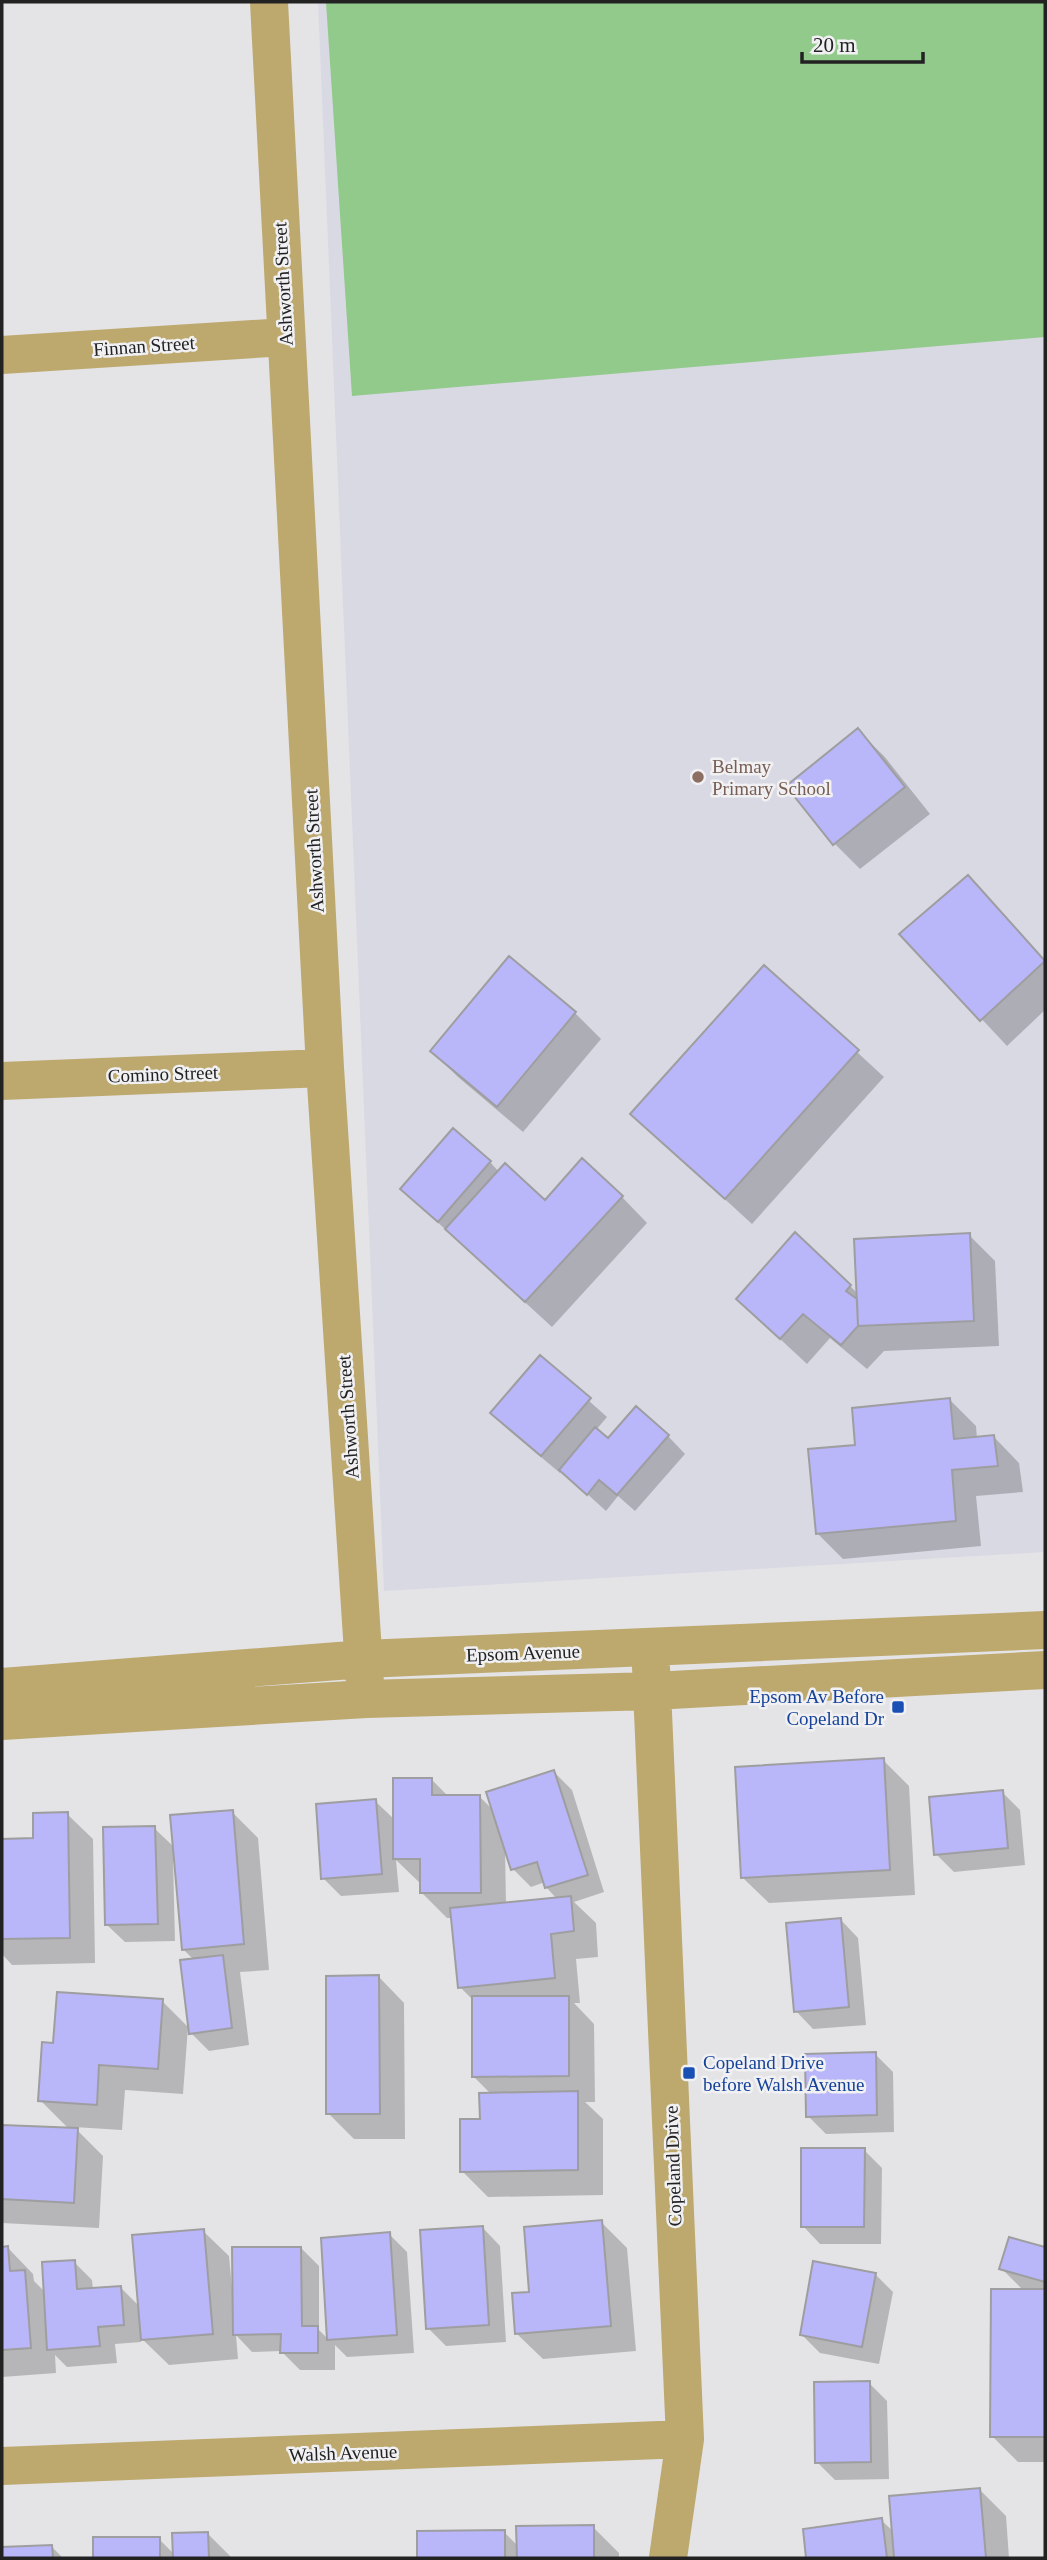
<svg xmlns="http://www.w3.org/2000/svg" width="1047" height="2560" font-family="Georgia,serif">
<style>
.built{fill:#d9d9e4}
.green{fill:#91ca8a}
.shadow{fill:#0003;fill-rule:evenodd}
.building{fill:#b9b6f9;stroke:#9e9ea1;stroke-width:2}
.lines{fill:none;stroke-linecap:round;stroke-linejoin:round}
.minor{stroke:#bda86e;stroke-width:38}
.education-dot{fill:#8d6e63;stroke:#f1f1f4;stroke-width:2.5}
.transit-dot{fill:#1a4fb4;stroke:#f1f1f4;stroke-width:2.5}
.labels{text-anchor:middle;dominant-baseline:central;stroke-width:5;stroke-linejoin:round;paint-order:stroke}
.street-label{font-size:19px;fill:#222223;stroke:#f1f1f4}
.education-label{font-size:19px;fill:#785e54;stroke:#f1f1f4;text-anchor:start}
.transit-label{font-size:19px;fill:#164399;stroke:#f1f1f4;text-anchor:end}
</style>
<rect width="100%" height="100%" fill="#e4e4e7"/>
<path class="built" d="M318,2h727v1550l-661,39z"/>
<path class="green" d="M326,2h719v335l-693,59z"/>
<path class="shadow" d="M858,731l26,25 46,58 -70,55 -25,-25 -46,-58z
M993,904l52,57v49l-38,36 -105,-112z
M509,959l66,54 26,26 -78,93 -65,-55 -26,-26z
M765,967l119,110 -132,147 -120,-110z
M490,1162l9,10 46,30 77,-5 25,26 -95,104 -131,-120z
M969,1235l26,26 4,85 -115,5 -17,18 -37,-31 -23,26 -43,-40 86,-38 8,8z
M540,1357l67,60 -11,13 12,10 60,-4 17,18 -50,57 -17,-15 -12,15 -44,-40 -2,2 -50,-42 -18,-18z
M950,1400l26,26 1,13 17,-2 25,26 4,29 -47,4 5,50 -138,13 -26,-26 40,-87z
M883,1760l26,26 6,109 -146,8 -26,-25z
M554,1772l18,18 32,102 -30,10 22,21 2,34 -22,2 4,44h-6l20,21 1,78h-10l18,17v76l-115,2 -26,-26 29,-77 -17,-17v-76l-14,-14 -7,-69h-6l-25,-25 -1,-9 -25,-24 3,32 -58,4 -18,-18 52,-77 20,19 37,-40 17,17h31l14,14zM505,1849l8,20 18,18 14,-5 1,5 11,12 -51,5z
M1002,1792l18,18 5,55 -71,7 -18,-18z
M232,1812l26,26 11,132 -29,2 9,73 -40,6 -18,-18 3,-73 -11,-11 -7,-90h-3l2,82 -50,1 -18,-17 47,-97 21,20z
M67,1814l26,25 2,124 -83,2 -10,-11v-113l33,-1z
M841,1920l17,18 8,87 -53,4 -17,-18z
M379,1977l25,26 1,136h-51l-26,-26z
M162,2001l26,26 -5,67 -58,-4 -3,40 -48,-3 29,29 -4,72 -97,-5v-97l67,3 -29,-29 15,-55z
M875,2054l18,18 1,60 -68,2 -18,-18z
M864,2150l18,18 -1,76h-61l-17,-18z
M601,2222l26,26 9,103 -93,8 -26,-25 14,-41z
M483,2228l17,18 6,96 -60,4 -18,-18z
M203,2231l26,25 3,32 69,-40 18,18v64l10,10 -6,-101 66,-5 18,18 7,101 -67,4 -12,-12v25h-35l-19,-19 -29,1 -16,-17 2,24 -69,6 -29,-28 1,5 -26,2 2,19 -50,4 -12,-12 1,18 -54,4v-129h6l25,26 1,7 12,12 28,-31 18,18 1,10 28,-2 19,19z
M1010,2239l35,10v213h-27l-26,-26 32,-145 -23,-23z
M875,2274l18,18 -14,72 -59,-11 -18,-18z
M869,2383l18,18 2,78 -54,1 -18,-18z
M980,2490l26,26 3,42h-201l-3,-27 76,-11 13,12z
M593,2527l26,26v5h-201v-25l86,-1 14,14z
M208,2534l24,24h-137v-19h64l15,15z
M52,2547l11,11h-61v-9z"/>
<path class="building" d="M858,728l47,59 -72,58 -47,-59z
M968,875l77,86 -65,60 -81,-87z
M509,956l67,56 -79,95 -67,-56z
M764,965l95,85 -134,149 -95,-85z
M453,1128l38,33 -53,61 -38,-33z
M582,1158l41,38 -98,106 -80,-73 60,-66 40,37z
M795,1232l56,53 -5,6 11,8 1,27 -17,19 -38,-31 -23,25 -44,-40z
M970,1233l4,88 -116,5 -4,-87z
M540,1355l51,43 -50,58 -51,-43z
M950,1398l4,41 40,-4 4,31 -46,4 4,51 -140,13 -8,-85 47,-4 -3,-37z
M636,1406l33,29 -52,60 -18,-15 -12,15 -28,-25 36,-43 13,11z
M884,1758l6,112 -149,8 -6,-111z
M554,1770l34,105 -43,13 -8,-26 -26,8 -25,-78z
M393,1778h39v17h48l1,98h-61v-34h-27z
M1003,1790l5,58 -74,7 -5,-58z
M376,1799l6,75 -61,5 -5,-75z
M233,1810l11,134 -62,6 -12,-135z
M68,1812l2,126 -68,1v-100l31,-1v-25z
M155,1826l3,98 -53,1 -2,-98z
M571,1896l3,35 -23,3 4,44 -97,10 -8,-80z
M841,1918l8,89 -55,5 -8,-89z
M223,1955l9,73 -43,6 -9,-74z
M379,1975l1,139h-54v-138z
M57,1992l106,7 -5,70 -59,-4 -2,40 -59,-4 4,-59 11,1z
M472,1996h97v80l-97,1z
M876,2052l1,63 -71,2 -1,-63z
M578,2091v79l-118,2v-53h20l-1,-26z
M2,2125l76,3 -4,75 -72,-4z
M801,2148h64l-1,79h-63z
M602,2220l9,106 -96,8 -3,-41 17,-1 -5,-65z
M483,2226l6,99 -63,4 -6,-99z
M204,2229l9,105 -72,6 -9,-105z
M390,2232l7,103 -70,5 -6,-102z
M1009,2237l36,10v35l-46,-13z
M8,2246l2,25 15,-1 6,78 -29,2v-103z
M232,2247h69l1,79h16v27h-38l1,-19 -48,1z
M75,2260l2,29 44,-3 3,39 -26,2 2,19 -53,4 -5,-88z
M813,2261l63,12 -14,74 -62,-12z
M991,2289h54v148h-55z
M870,2381l1,81 -56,1 -1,-81z
M980,2488l6,70h-92l-5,-62z
M882,2518l5,40h-81l-3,-29z
M594,2525v33h-77l-1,-32z
M505,2530v28h-88v-27z
M208,2532l1,26h-36l-1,-25z
M93,2537h67v21h-67z
M52,2545l1,13h-51v-11z"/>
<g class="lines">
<path class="minor" d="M269,2l56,1066 41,631
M2,355l284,-18
M2,1081l323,-13
M651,1667l34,772 -17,119
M2,1687l362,-28 681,-29
M2,1721l364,-22 287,-8 392,-21
M2,2466l683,-27"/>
</g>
<circle class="education-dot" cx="698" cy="777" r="7"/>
<g class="transit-dot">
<rect x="891" y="1700" width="14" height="14" rx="3.5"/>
<rect x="682" y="2066" width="14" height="14" rx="3.5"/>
</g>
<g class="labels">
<g class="street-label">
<text transform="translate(283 284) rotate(-93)">Ashworth Street</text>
<text transform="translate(144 346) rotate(-4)">Finnan Street</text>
<text transform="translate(314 851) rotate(-93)">Ashworth Street</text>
<text transform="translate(163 1074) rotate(-2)">Comino Street</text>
<text transform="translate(348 1417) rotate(-94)">Ashworth Street</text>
<text transform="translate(523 1653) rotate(-2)">Epsom Avenue</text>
<text transform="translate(673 2166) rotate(-92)">Copeland Drive</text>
<text transform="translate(343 2453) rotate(-2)">Walsh Avenue</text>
</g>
<g class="education-label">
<text x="712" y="766">Belmay<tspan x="712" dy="22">Primary School</tspan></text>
</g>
<g class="transit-label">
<text x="884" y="1696">Epsom Av Before<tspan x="884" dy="22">Copeland Dr</tspan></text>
<text x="703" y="2062" text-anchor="start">Copeland Drive<tspan x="703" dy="22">before Walsh Avenue</tspan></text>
</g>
</g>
<rect width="1047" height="2560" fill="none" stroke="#222223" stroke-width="7"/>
<path d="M802 52v10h121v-10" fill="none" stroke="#222223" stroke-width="3.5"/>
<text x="813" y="52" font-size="21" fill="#222223" stroke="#f1f1f4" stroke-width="5" paint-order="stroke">20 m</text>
</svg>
